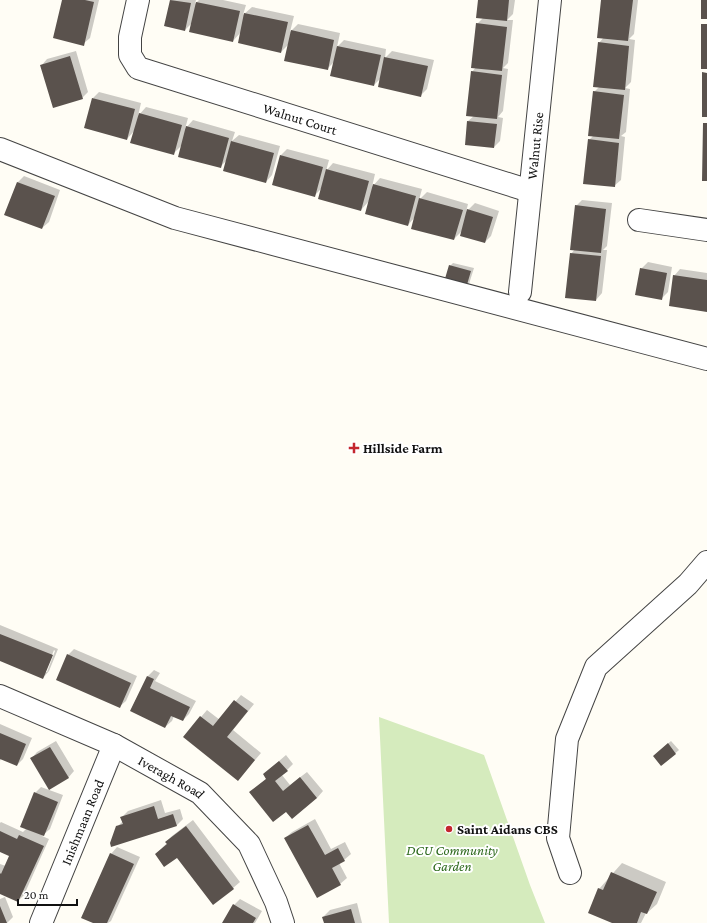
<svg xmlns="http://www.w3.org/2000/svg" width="707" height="923" font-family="'Crimson Pro',serif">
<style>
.garden{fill:#d5ebbd}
.shadow{fill:#0003;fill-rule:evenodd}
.building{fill:#5a524d}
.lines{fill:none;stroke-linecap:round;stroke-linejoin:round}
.minor-casing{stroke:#444;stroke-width:24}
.minor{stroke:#fff;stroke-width:22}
.poi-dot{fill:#c4262e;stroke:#fff;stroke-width:1.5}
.labels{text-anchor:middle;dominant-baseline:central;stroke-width:4;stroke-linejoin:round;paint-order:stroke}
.street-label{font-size:14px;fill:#111;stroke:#fff}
.poi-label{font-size:14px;font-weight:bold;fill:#111;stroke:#fff;text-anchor:start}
.park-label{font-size:14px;font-style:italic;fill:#2f6b1f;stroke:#fff}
</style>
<rect width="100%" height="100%" fill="#fffdf5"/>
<path class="garden" d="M379,717l105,38 46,130 15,38h-156z"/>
<path class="shadow" d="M63,0h36l-9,38 -7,6z
M171,0h25l-1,4 4,-4h24l23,5 -3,10 9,-8 42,9 -4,16 8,-8 42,9 -3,14 7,-7 42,9 -1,9 7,-7 42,9 -7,29 -6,6 -40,-17 -7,7 -40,-23 -7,7 -38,-25 -8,8 -40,-20 -8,9 -40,-19 -8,8 -20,-4z
M479,0h36l-2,14 -6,6h6l-5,43 -5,5 5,1 -5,42 -5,6 5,1 -3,23 -6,6 -26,-26 6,-5 -2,-44 4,-5 1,-43 6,-6z
M602,0h36l-4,34 -5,5 6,1 -4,42 -6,6 5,1 -4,43 -5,4 4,1 -4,43 -7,6 -25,-46 5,-5v-43l6,-6 -1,-43 5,-6z
M76,51l12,41 -6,6 -41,-32 6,-7z
M99,92l42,11 -3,13 8,-9 42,11 -3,11 8,-9 42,12 -3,9 7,-6 41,11 -8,29 -6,7 -39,-22 -7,7 -38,-22 -9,9 -38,-24 -8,9 -34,-41z
M287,149l42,11 -3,11 7,-8 42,11 -3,13 8,-9 42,11 -3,11 8,-8 41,12 -2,8 9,-9 24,8 -8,25 -6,6 -23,-11 -8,8 -39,-22 -7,8 -39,-24 -8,9 -39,-22 -8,8 -33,-41z
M24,176l36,14 -11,32 -7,6 -25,-45z
M582,200l30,3 -5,43 -4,4h4l-5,43 -6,7 -25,-46 4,-5 1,-43z
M648,262l24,5 -4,25 -7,7 -20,-30z
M453,263l21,5 -5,16 -3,3 -16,-21z
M680,269l27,4v38l-33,-35z
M0,625l58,24 -9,22 -6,7 -43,-18zM54,650l1,1 -8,21h-2z
M74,649l63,27 -11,25 -7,6 -51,-52z
M154,670l6,3 -5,8 41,20 -7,13 -6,6 -9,-4 -2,5 -7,6 -34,-17 17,-34z
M241,695l13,9 -21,26 28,23 -17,20 -60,-36 23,-27 13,10z
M0,724l32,14 -9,21 -6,6 -16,-6 -1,2z
M56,741l18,30 -6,7 -37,-19 6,-7z
M671,741l8,9 -17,15 -5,-12z
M286,755l7,9 -11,11 8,10 17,-13 16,19 -6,7 -31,12 -35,-18 16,-14 -3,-4z
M41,787l22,8 -13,34 -8,7 7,3 -25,56 -6,6 -18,-8v-29l6,2 5,-11 -11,-5v-27l1,-1 22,10 4,-4 8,-35z
M161,800l4,13 15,-4 3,10 -6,6 -60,2 6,-6 -1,-4 6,-6z
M315,819l16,30 14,-7 6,12 -7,6 -5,3 8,15 -7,6 -55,-46 7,-6z
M193,820l47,62 -7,6 -56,-32 -21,-2 11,-11 -1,-1 6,-6z
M117,847l23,10 -29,64 -3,2h-13l16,-69z
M622,863l44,19 -9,22 -10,9h-1l-5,10h-27l-15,-34z
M5,897l8,20 -6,6h-7v-24z
M240,899l22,12 -7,12h-32l11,-18z
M357,903l5,20h-37l-2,-6 7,-7z"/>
<path class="building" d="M62,0h23l9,2 -10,44 -31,-8z
M170,0l21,3 -6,28 -21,-5z
M478,0h31l-2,21 -31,-3z
M601,0h32l-5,41 -31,-3z
M701,0h6v19h-6z
M196,2l44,9 -7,31 -44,-10z
M244,13l44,9 -7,31 -43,-10z
M476,23l31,4 -5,44 -31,-3z
M701,24h6v45h-6z
M291,30l43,10 -6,30 -44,-9z
M598,42l31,4 -4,44 -32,-3z
M337,46l44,9 -7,31 -44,-10z
M70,56l13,43 -30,9 -13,-43z
M384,57l44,9 -7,31 -43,-10z
M471,71l31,4 -5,44 -31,-3z
M702,72l5,1v44h-5z
M593,91l31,4 -5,44 -31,-3z
M92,98l43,11 -8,31 -43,-12z
M139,113l43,12 -8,30 -44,-12z
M467,121l30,3 -3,24 -29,-3z
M703,123h4v58h-5z
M186,126l43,12 -8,30 -43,-11z
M588,139l31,4 -4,44 -32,-3z
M231,141l43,12 -8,30 -43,-12z
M280,155l43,12 -8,30 -43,-12z
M326,169l43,12 -8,30 -43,-12z
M17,182l38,14 -13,33 -38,-14z
M373,184l43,12 -8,30 -43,-12z
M419,198l44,12 -9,30 -43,-11z
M575,205l31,4 -5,44 -31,-3z
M467,209l26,8 -8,26 -25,-7z
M570,253l31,3 -5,45 -31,-3z
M449,265l22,6 -5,17 -22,-6z
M640,268l27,5 -5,27 -27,-5z
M673,275l34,5v32l-38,-6z
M0,634l53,21 -10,24 -43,-18z
M67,654l64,29 -11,25 -64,-28z
M147,676l7,3 -4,9 40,19 -7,14 -12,-5 -6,12 -35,-17z
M234,700l14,11 -21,26 28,23 -17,21 -55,-44 17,-21 13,10z
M0,733l26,11 -9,22 -17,-7z
M668,743l8,11 -15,12 -8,-10z
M50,747l19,31 -20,12 -19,-32z
M279,761l9,10 -13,10 8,10 17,-14 17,21 -25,21 -6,-7 -13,10 -24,-30 17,-13 -3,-5z
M34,792l24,10 -14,34 -24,-9z
M154,806l4,13 15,-5 4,12 -66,21 -1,-4 6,-17 7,-2 -3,-7z
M308,825l17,30 13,-7 7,13 -13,7 9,17 -24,13 -33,-60z
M186,826l48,63 -21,16 -36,-47 -13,9 -9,-13 12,-10 -2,-2z
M0,831l17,8 2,-4 25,11 -26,56 -18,-8v-21l1,1 8,-18 -9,-4z
M110,853l24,11 -27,59h-14l-12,-5z
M611,872l46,20 -10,22 -6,-2 -4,11h-25l-24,-10 10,-25 5,2z
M233,904l23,14 -3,5h-31z
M0,906l7,17h-7z
M351,909l4,14h-31l-2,-6z"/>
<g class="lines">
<g class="minor-casing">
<g id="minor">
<path id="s1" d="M138,0l-8,37v18l8,13 392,123"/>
<path d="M0,149l175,69 532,141"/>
<path d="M639,220l68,10"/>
<path id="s2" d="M520,292l30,-292"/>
<path id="s3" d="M0,696l114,49 86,48 49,51 27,58 7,21"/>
<path d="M570,873l-12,-35 9,-99 29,-72 92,-83 19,-22"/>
<path id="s4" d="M41,923l73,-178"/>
</g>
</g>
<use href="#minor" class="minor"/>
</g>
<g class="poi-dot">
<path d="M352 442h4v4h4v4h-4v4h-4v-4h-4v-4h4z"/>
<circle cx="449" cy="829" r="4"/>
</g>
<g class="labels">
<g class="street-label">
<text stroke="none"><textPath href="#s1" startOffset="241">Walnut Court</textPath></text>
<text stroke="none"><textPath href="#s2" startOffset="147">Walnut Rise</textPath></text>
<text stroke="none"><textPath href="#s3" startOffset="190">Iveragh Road</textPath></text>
<text stroke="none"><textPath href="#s4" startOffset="109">Inishmaan Road</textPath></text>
</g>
<g class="poi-label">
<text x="363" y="448">Hillside Farm</text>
<text x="457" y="829">Saint Aidans CBS</text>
</g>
<g class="park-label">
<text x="452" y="850">DCU Community<tspan x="452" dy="16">Garden</tspan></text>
</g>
</g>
<path d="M18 899v6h59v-6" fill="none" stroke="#111111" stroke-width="2"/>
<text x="24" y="899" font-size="12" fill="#111111" stroke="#ffffff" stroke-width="3" paint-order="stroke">20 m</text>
</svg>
